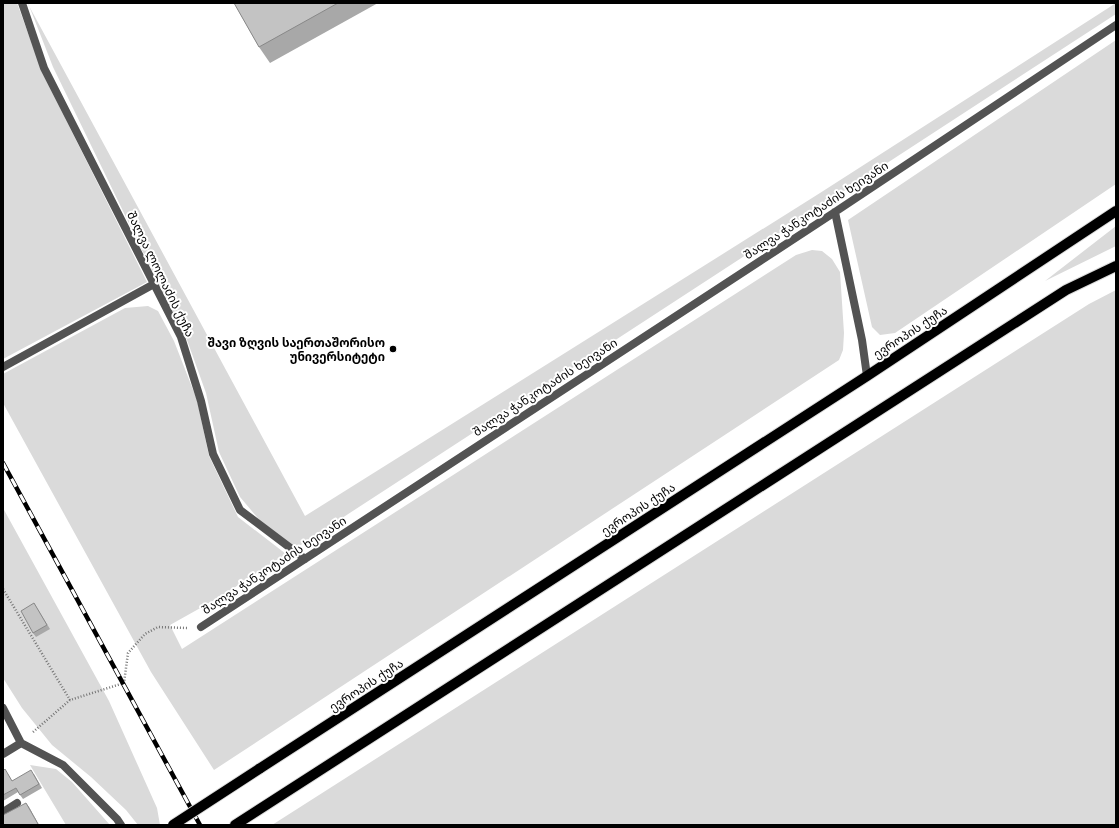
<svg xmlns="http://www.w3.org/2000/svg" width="1119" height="828" font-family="Lato,'Noto Sans Georgian',sans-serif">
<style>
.green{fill:#dadada}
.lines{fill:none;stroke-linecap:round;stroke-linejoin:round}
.primary-casing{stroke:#dbdbdb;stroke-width:12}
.path{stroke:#757575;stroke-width:2.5;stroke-dasharray:1 2;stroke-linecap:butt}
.lane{stroke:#535353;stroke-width:8}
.street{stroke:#535353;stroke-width:8}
.primary{stroke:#000;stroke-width:10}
.rail-casing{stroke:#000;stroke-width:4.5}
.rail{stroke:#fff;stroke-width:3;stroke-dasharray:9;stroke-linecap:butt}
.primary-bridge-casing{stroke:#dbdbdb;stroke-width:12;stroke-linecap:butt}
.primary-bridge{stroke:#000;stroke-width:10}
.wall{fill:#a8a8a8}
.shaded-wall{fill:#888}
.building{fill:#c3c3c3;stroke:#888}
.poi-dot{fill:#000;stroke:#fff;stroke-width:1.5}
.labels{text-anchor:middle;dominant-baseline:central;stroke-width:4;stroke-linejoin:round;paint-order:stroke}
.street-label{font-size:12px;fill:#000;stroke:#fff}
.poi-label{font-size:12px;font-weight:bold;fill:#000;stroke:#fff;text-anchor:end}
</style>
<rect width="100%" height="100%" fill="#fff"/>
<path class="green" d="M3,3h14l26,71 104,208 -144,77z
M28,3h1l-1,1 277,512 515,-323 296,-190v11l-820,534 -34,-25 -22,-26 -21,-45 -13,-59 -19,-53 -30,-59 -104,-214z
M1116,40v144l-221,149 -15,2 -8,-8 -24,-107z
M1116,226v20l-71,35z
M812,250l10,1 10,8 8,13 4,61 -1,17 -4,10 -625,410 -63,-98 -148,-269v-29l122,-66 23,-2 10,5 16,30 23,59 12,56 29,61 48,37 -66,43 -50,28 12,24 614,-394z
M1116,290v535h-844l817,-521z
M3,508l106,193 48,107 3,17h-22l-12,-15 -35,-33 -39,-32 -30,-37 -19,-30z
M30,765l26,4 16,13 38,43h-44z"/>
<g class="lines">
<g class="primary-casing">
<path id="primary" d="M259,769l608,-393 249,-165
M235,825l831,-535 50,-24"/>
</g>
<path class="path" d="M3,589l67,111
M33,732l37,-32 54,-17 4,-30 17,-19 13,-7 29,1"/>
<path class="lane" d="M3,367l151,-83
M3,812l14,-9"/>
<path class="street" d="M22,3l22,65 137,269 20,64 12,53 27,56 65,49
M835,212l27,128 5,36
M201,627l634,-415 281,-187
M3,708l18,35
M21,743l42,22 54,54 4,6
M3,754l18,-11"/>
<use href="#primary" class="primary"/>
<g class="rail-casing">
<path id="rail" d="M3,463l197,362"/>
</g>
<use href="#rail" class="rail"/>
<g class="primary-bridge-casing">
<path id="primary-bridge" d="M173,825l86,-56"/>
</g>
<use href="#primary-bridge" class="primary-bridge"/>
</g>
<path class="wall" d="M234,3h144l-108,60 -11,-16z
M34,603l16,26 -14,8 -3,-4z
M3,771l5,3 4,7 22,-7 8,14 -19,11 -5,-7 -15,9z"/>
<path class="shaded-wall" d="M26,803l3,4 10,18 -1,-1z"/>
<path class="building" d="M234,3h104l-79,44z
M34,603l13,22 -14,8 -12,-22z
M5,769l7,12 19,-11 8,14 -19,11 -4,-7 -13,7v-24z
M26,803l12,21 -2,1h-33v-10z"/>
<circle class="poi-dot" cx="393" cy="349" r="4"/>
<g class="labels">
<g class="street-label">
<text transform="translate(816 210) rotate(-33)">შალვა ჭანკოტაძის ხეივანი</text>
<text transform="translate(161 274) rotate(64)">შალვა ლოლაძის ქუჩა</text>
<text transform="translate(910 332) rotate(-33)">ევროპის ქუჩა</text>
<text transform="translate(545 387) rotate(-33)">შალვა ჭანკოტაძის ხეივანი</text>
<text transform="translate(638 509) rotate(-33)">ევროპის ქუჩა</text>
<text transform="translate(274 565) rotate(-33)">შალვა ჭანკოტაძის ხეივანი</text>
<text transform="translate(366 685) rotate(-33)">ევროპის ქუჩა</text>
</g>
<g class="poi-label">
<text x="385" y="342">შავი ზღვის საერთაშორისო<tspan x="385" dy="14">უნივერსიტეტი</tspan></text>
</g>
</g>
<rect width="1119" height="828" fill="none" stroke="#000000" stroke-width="8"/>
</svg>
